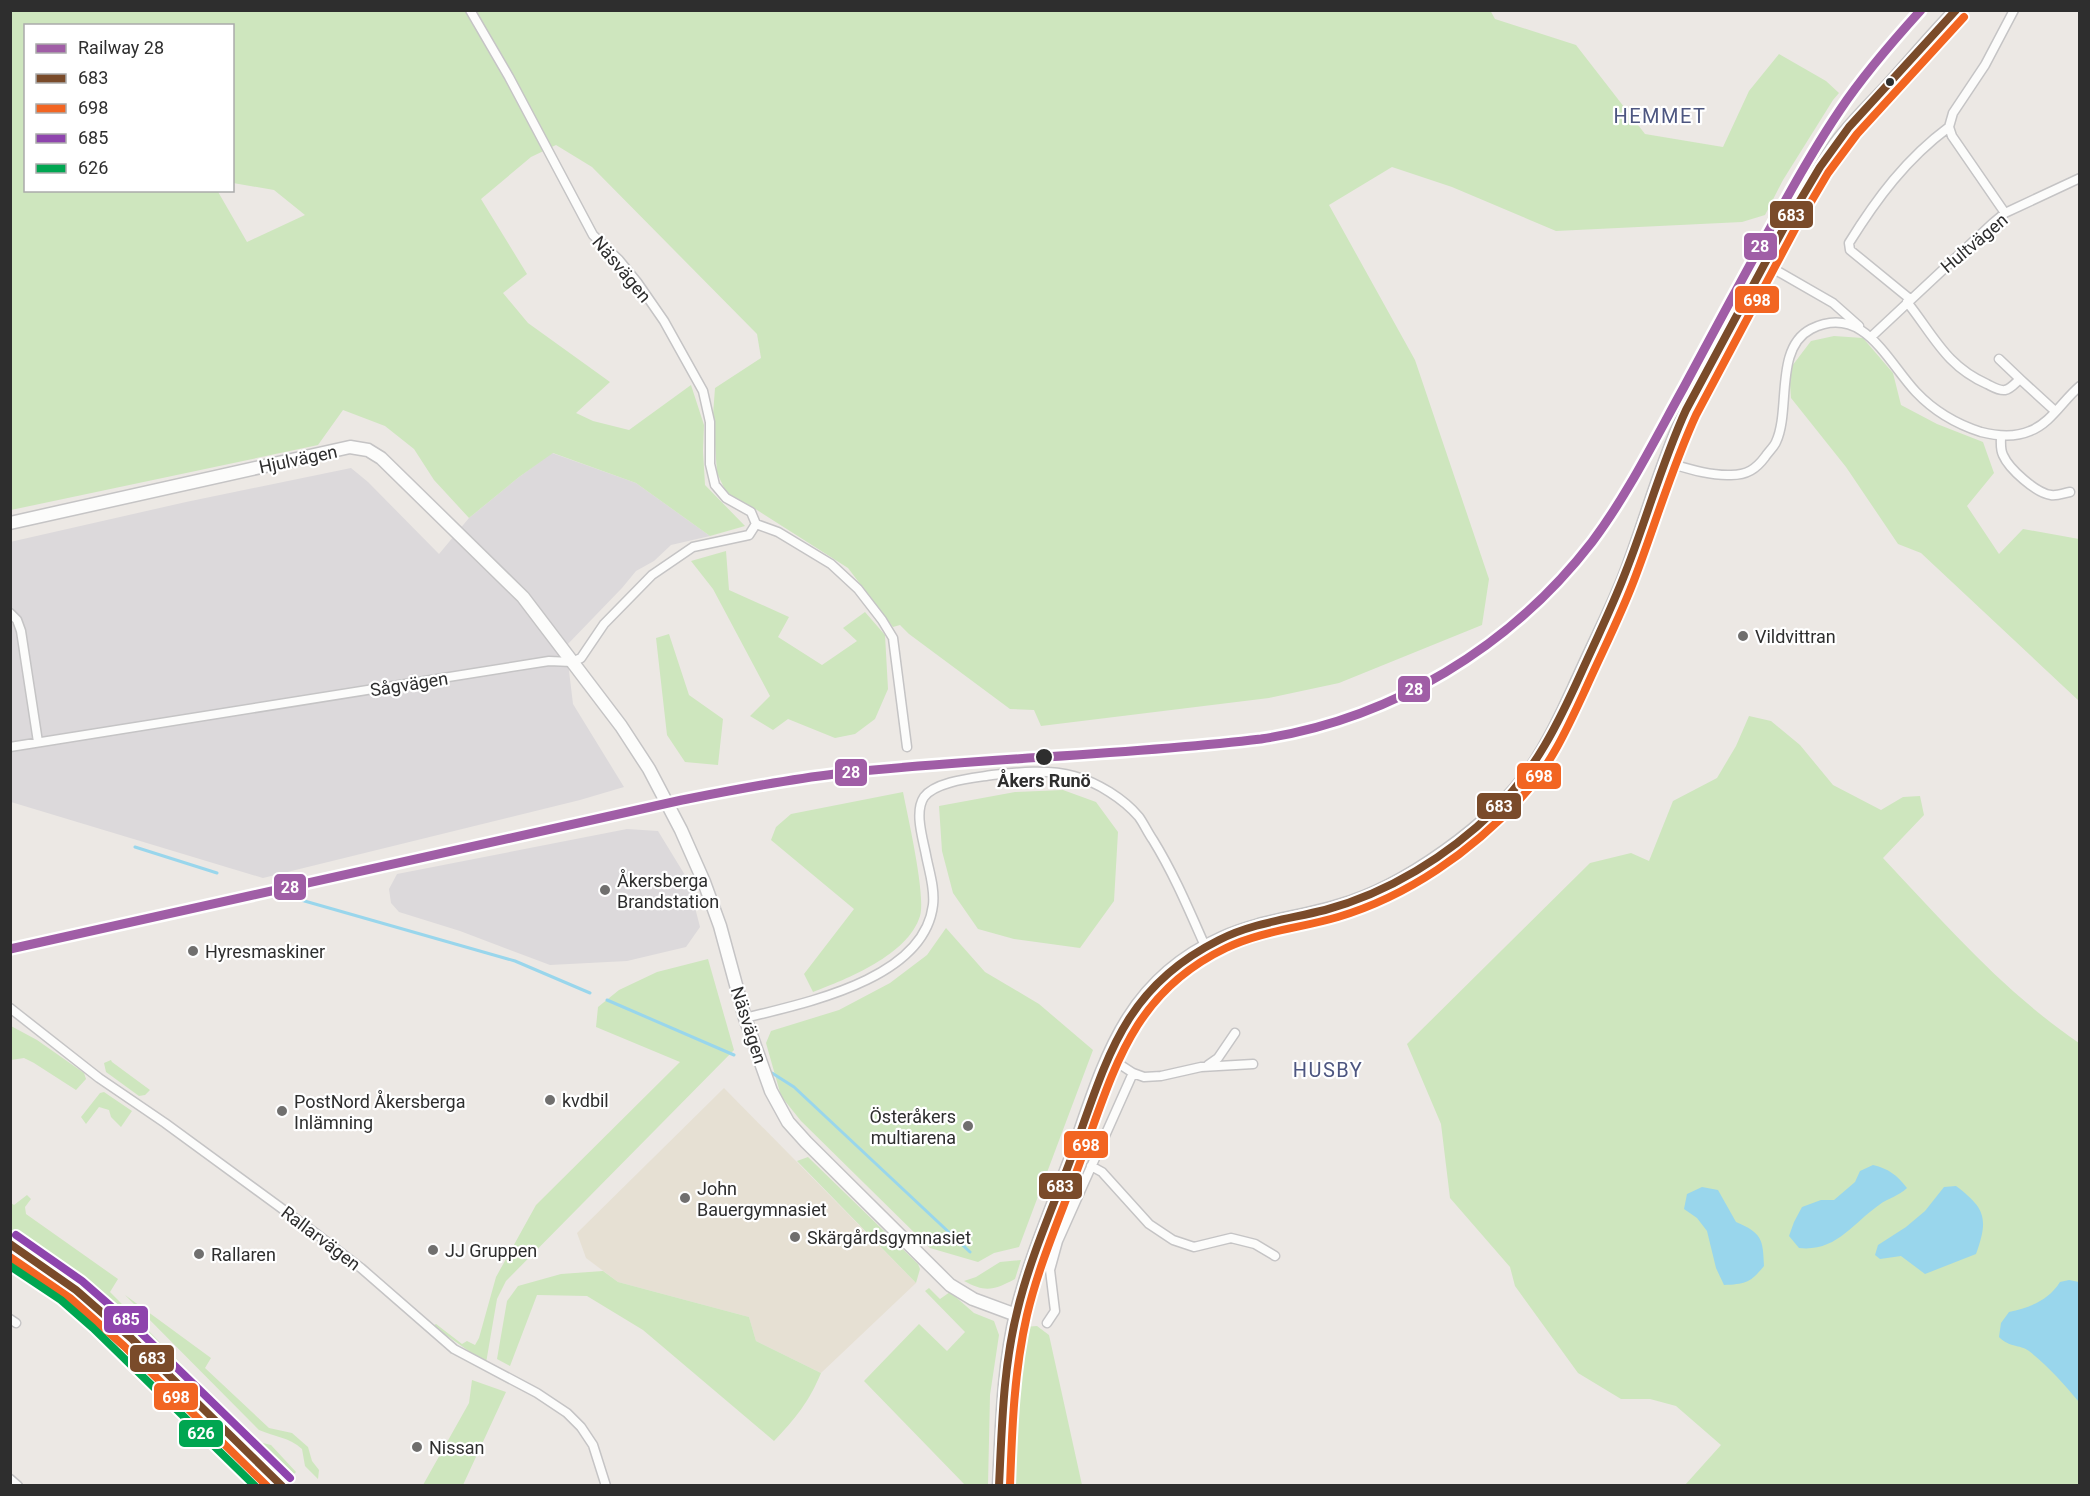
<svg xmlns="http://www.w3.org/2000/svg" width="2090" height="1496" font-family="Roboto,sans-serif">
<style>
.industrial{fill:#dcd9db}
.education{fill:#e6e0d3}
.green{fill:#cee6be;fill-rule:evenodd}
.water{fill:#99d6ec}
.lines{fill:none;stroke-linecap:round;stroke-linejoin:round}
.stream{stroke:#99d6ec;stroke-width:3}
.street-casing{stroke:#c5c4c5;stroke-width:11}
.secondary-casing{stroke:#c5c4c5;stroke-width:15}
.primary-casing{stroke:#c6c5c4;stroke-width:15}
.street{stroke:#fcfcfb;stroke-width:8}
.secondary{stroke:#fcfcfb;stroke-width:12}
.primary{stroke:#e8e4d6;stroke-width:12}
.bus-1-casing{stroke:#fff;stroke-width:12}
.bus-2-casing{stroke:#fff;stroke-width:12}
.bus-3-casing{stroke:#fff;stroke-width:12}
.bus-4-casing{stroke:#fff;stroke-width:12}
.bus-1{stroke:#7a4b2a;stroke-width:8}
.bus-2{stroke:#f26522;stroke-width:8}
.bus-3{stroke:#8e44ad;stroke-width:8}
.bus-4{stroke:#00a651;stroke-width:8}
.rail-1-casing{stroke:#fff;stroke-width:14}
.rail-1{stroke:#a05ea6;stroke-width:9}
.bus-dot{fill:#2e2e2e;stroke:#fff;stroke-width:2}
.poi-dot{fill:#706f6e;stroke:#fff;stroke-width:2}
.labels{text-anchor:middle;dominant-baseline:central;stroke-width:4.5;stroke-linejoin:round;paint-order:stroke}
.street-label{font-size:18px;fill:#2e2e2e;stroke:#fff}
.poi-label{font-size:18px;fill:#2e2e2e;stroke:#fff;text-anchor:start}
.stop-label{font-size:18px;font-weight:bold;fill:#2e2e2e;stroke:#fff}
.neighbourhood-label{font-size:20px;letter-spacing:1.5px;fill:#4d5680;stroke:#fff}
.line-badge{stroke:#fff;stroke-width:2}
.badge-label{font-size:16px;text-anchor:middle;font-weight:bold;fill:#fff}
</style>
<rect width="100%" height="100%" fill="#ece8e4"/>
<path class="industrial" d="M552,453l84,30 74,53 -39,9 -17,16 -18,10 -14,17 -56,58 7,58 51,83 -44,13 -317,78 -252,-76 -1,-260 176,-40 165,-34 17,14 71,72 30,-36 50,-41z
M627,829l31,2 30,49 12,47 -14,20 -59,14 -77,4 -90,-34 -61,-19 -8,-9 -2,-14 8,-15z"/>
<path class="education" d="M724,1088l192,195 -95,90 -65,-32 -7,-24 -131,-35 -32,-24 -9,-25z"/>
<path class="green" d="M1490,10l5,9 81,26 69,89 78,13 26,-56 30,-37 47,27 13,12 -6,7 -50,80 -18,35 -23,7 -186,9 -104,-44 -60,-20 -63,38 86,155 74,219 -7,46 -143,58 -70,15 -228,28 -7,-16 -24,-1 -101,-75 -9,-9 -7,2 -45,-59 -91,-58 -30,-16 -10,-21 -4,-58 2,-27 46,-30 -4,-24 -165,-167 -36,-22 -25,12 -50,42 46,75 -24,19 25,30 82,59 -34,31 17,8 36,9 62,-45 13,40 -1,26 2,34 40,41 -35,10 -74,-53 -83,-30 -34,24 -50,41 -35,-38 -20,-31 -29,-23 -42,-16 -25,35 -307,65 -1,-499zM26,26h206l1,157 41,7 31,25 -58,27 -30,-52h-191z
M1834,336l29,2 30,35 8,32 36,19 46,18 11,31 -27,33 32,48 24,-25 56,10v162l-158,-148 -23,-9 -52,-77 -55,-69 -2,-28 22,-29z
M726,551l3,39 60,27 -11,20 44,28 35,-24 -14,-13 22,-16 20,23 3,54 -13,30 -20,15 -20,4 -47,-19 -15,11 -23,-14 20,-20 -57,-107 -22,-28z
M669,634l20,61 34,24 -5,46 -33,-3 -18,-27 -11,-97z
M1749,716l22,5 29,24 33,40 48,25 22,-13 17,-1 4,19 -41,43c62,66 121,134 196,185v442h-394l36,-40 -45,-39 -26,-7h-29l-43,-26 -63,-87 -5,-19 -60,-69 -9,-74 -34,-80 183,-181 41,-10 18,8 24,-60 44,-23 19,-32z
M1063,790l33,12 22,30 -4,69 -34,47 -66,-9 -36,-10 -25,-36 -11,-42 -3,-45 76,-14z
M903,792c5,26 23,103 17,124 -12,39 -73,63 -107,76l-9,-18 50,-65 -83,-69 5,-13 15,-13z
M946,928l39,44 54,32 54,46 -74,197 -25,6 -16,9 -48,-14 -129,-127 -20,-25 -15,-53 5,-12 68,-21 51,-27 37,-28z
M708,959l26,91 -228,231 -9,18 -11,64 -53,-37 3,-2 26,20 5,-3 8,4 4,-7 17,-61 40,-72 144,-143 -84,-35 2,-20 21,-17 38,-18z
M11,1026l26,14 47,33 2,6 -10,11 -42,-27 -10,-5 -13,2z
M111,1060l1,2 38,28 -5,5 -6,1 -33,-24 -2,-9z
M104,1092l28,19 -11,16 -10,-10 -2,-7 -10,-3 -13,17 -5,-7 19,-24z
M808,1157l110,107 2,5 -4,14 -119,-122z
M27,1195l4,4 -6,8 1,7 92,65 -8,13 149,150 12,3 25,27 -6,6c-61,-46 -112,-103 -168,-155 -34,-33 -73,-60 -111,-88v-32l3,2z
M1021,1260l-6,19c-21,11 -29,14 -51,2l12,-4 24,-15z
M603,1271l15,11 131,35 7,24 65,32c-12,29 -26,46 -47,68l-131,-111 -56,-34 -50,-1 -27,71 -13,-7 10,-58 11,-15 43,-12z
M929,1288l11,11 10,-7 24,21 20,8 5,14 -9,60 -2,90h-23l-101,-104 55,-57 28,27 18,-19 -40,-41z
M125,1295l86,63 -6,10 64,60 23,5 16,14 4,14 7,9 -1,9 -13,-13 -3,-17c-13,-12 -27,-12 -43,-19z
M1037,1326l12,9 33,150 -71,1 -3,-66 11,-88 5,-5z
M472,1380l34,12 -43,93h-40l46,-82z"/>
<path class="water" d="M1873,1165c16,4 24,10 34,23 -8,8 -19,10 -28,17 -27,19 -43,47 -80,43l-10,-12 5,-14 8,-15 19,-7h13l21,-18 5,-11z
M1956,1186c29,22 33,32 20,68l-51,20 -24,-18 -21,3 -5,-4 3,-10 28,-18 19,-16 19,-24z
M1702,1187l16,3 18,32c26,11 27,17 28,44 -14,17 -18,18 -40,19l-8,-17 -9,-37 -10,-13 -13,-9 3,-15z
M2069,1280l10,2v120c-15,-18 -31,-36 -50,-51 -10,-7 -19,-3 -30,-14l2,-14 8,-11c21,-5 39,-11 51,-30z"/>
<g class="lines">
<path class="stream" d="M135,847l82,26
M294,898l221,63 75,32
M607,1000l127,55
M772,1073l22,14 176,165"/>
<g class="street-casing">
<path id="street" d="M470,10l39,67 84,158 26,25 18,22 27,39 39,70 7,31v42l5,21 11,13 25,14 5,12
M2005,213l-53,-77 -3,-9 4,-14 32,-48 29,-55
M1765,264l68,39 26,23
M1910,299l-60,-49 -1,-7c28,-45 57,-84 100,-116
M1907,302c27,34 39,64 80,82 6,3 12,7 18,6 6,-1 11,-8 15,-11l35,32
M1871,337l122,-114 12,-10 75,-35
M1999,359l21,20
M2001,436c0,7 -1,13 2,19 6,14 33,38 48,40 6,1 13,-2 19,-3
M1665,462c21,6 44,14 66,13 16,0 25,-6 34,-18 3,-5 9,-10 11,-15 15,-32 -2,-94 35,-113 52,-26 76,32 105,63 18,19 40,32 65,40 16,4 33,6 49,-1 21,-8 33,-31 50,-45
M756,524l22,8 53,32 27,25 24,31 11,18 14,109
M10,613l7,7 4,11 17,111
M10,747l539,-86 23,1 9,-4 23,-34 48,-49 41,-28 56,-12 7,-11
M10,1008l89,70 66,45 153,112 43,33 93,81 83,44 30,20 14,14 12,18 13,41
M745,1018c59,-15 179,-38 188,-113 2,-17 -4,-34 -7,-50 -3,-16 -12,-43 -2,-58 12,-16 50,-19 68,-22 26,-3 57,-6 82,1 23,6 50,23 65,41 5,7 9,16 14,23 21,34 36,70 52,106
M1107,1056l26,17 11,4 17,-1 40,-9 52,-3
M1208,1065l10,-7 17,-25
M1091,1166l11,6 47,52 24,16 21,7 37,-9 24,6 20,12
M10,1319l6,4
M1047,1323l8,-12 -5,-41 8,-29 75,-168
M10,1479l8,7"/>
</g>
<g class="secondary-casing">
<path id="secondary" d="M10,523l340,-76 18,3 13,8 142,139 98,129 28,43 32,61 23,52 16,44 25,92 26,73 17,31 18,20 144,143 23,14 43,16
M999,1486c3,-59 4,-119 18,-176 14,-55 37,-106 56,-158 32,-91 52,-171 149,-214 37,-17 77,-20 116,-32 65,-18 156,-82 194,-139 19,-28 33,-60 47,-90 15,-34 33,-68 46,-102 19,-49 33,-101 54,-149 19,-42 43,-83 65,-124 28,-51 54,-105 88,-153 14,-21 32,-38 49,-56 25,-27 49,-56 75,-83"/>
</g>
<g class="primary-casing">
<path id="primary" d="M10,1244l66,46 55,48 152,148
M107,1327l151,146"/>
</g>
<use href="#street" class="street"/>
<use href="#secondary" class="secondary"/>
<use href="#primary" class="primary"/>
<g class="bus-1-casing">
<path id="bus-1" d="M10,1244l66,46 55,48 151,148
M999,1486c3,-60 4,-120 19,-178 13,-53 36,-103 55,-155 34,-94 50,-165 146,-213 33,-17 70,-21 106,-30 63,-17 123,-54 170,-100 40,-39 64,-88 87,-139 15,-33 31,-66 44,-100 21,-53 36,-109 60,-161l100,-186 34,-57 29,-40 107,-117"/>
</g>
<g class="bus-2-casing">
<path id="bus-2" d="M10,1257l60,41 54,48 143,140
M1010,1486c2,-57 4,-115 17,-171 13,-55 37,-107 56,-161 32,-88 51,-162 143,-206 35,-17 75,-20 112,-31 70,-21 133,-65 182,-118 30,-32 48,-72 66,-111 17,-38 36,-75 50,-113 20,-53 36,-108 60,-160l99,-186 33,-56 29,-39 107,-117"/>
</g>
<g class="bus-3-casing">
<path id="bus-3" d="M16,1235l66,46 56,49 152,148"/>
</g>
<g class="bus-4-casing">
<path id="bus-4" d="M10,1266l51,34 32,28 162,158"/>
</g>
<use href="#bus-1" class="bus-1"/>
<use href="#bus-2" class="bus-2"/>
<use href="#bus-3" class="bus-3"/>
<use href="#bus-4" class="bus-4"/>
<g class="rail-1-casing">
<path id="rail-1" d="M10,949l672,-149c51,-10 101,-20 153,-26 141,-16 284,-18 426,-35 131,-20 250,-92 331,-197 36,-48 63,-103 92,-155 29,-54 58,-108 88,-162 21,-39 43,-78 68,-115 24,-36 52,-68 81,-100"/>
</g>
<use href="#rail-1" class="rail-1"/>
</g>
<g class="bus-dot">
<circle cx="1890" cy="82" r="5"/>
<circle cx="1044" cy="757" r="9"/>
</g>
<g class="poi-dot">
<circle cx="1743" cy="636" r="6"/>
<circle cx="605" cy="890" r="6"/>
<circle cx="193" cy="951" r="6"/>
<circle cx="550" cy="1100" r="6"/>
<circle cx="282" cy="1111" r="6"/>
<circle cx="968" cy="1126" r="6"/>
<circle cx="685" cy="1198" r="6"/>
<circle cx="795" cy="1237" r="6"/>
<circle cx="433" cy="1250" r="6"/>
<circle cx="199" cy="1254" r="6"/>
<circle cx="417" cy="1447" r="6"/>
</g>
<g class="labels">
<g class="street-label">
<text transform="translate(1974 243) rotate(-40)">Hultvägen</text>
<text transform="translate(622 269) rotate(50)">Näsvägen</text>
<text transform="translate(298 459) rotate(-12)">Hjulvägen</text>
<text transform="translate(409 684) rotate(-9)">Sågvägen</text>
<text transform="translate(749 1025) rotate(72)">Näsvägen</text>
<text transform="translate(321 1238) rotate(37)">Rallarvägen</text>
</g>
<g class="poi-label">
<text x="1755" y="636">Vildvittran</text>
<text x="617" y="880">Åkersberga<tspan x="617" dy="21">Brandstation</tspan></text>
<text x="205" y="951">Hyresmaskiner</text>
<text x="562" y="1100">kvdbil</text>
<text x="294" y="1101">PostNord Åkersberga<tspan x="294" dy="21">Inlämning</tspan></text>
<text x="956" y="1116" text-anchor="end">Österåkers<tspan x="956" dy="21">multiarena</tspan></text>
<text x="697" y="1188">John<tspan x="697" dy="21">Bauergymnasiet</tspan></text>
<text x="807" y="1237">Skärgårdsgymnasiet</text>
<text x="445" y="1250">JJ Gruppen</text>
<text x="211" y="1254">Rallaren</text>
<text x="429" y="1447">Nissan</text>
</g>
<g class="stop-label">
<text x="1044" y="780">Åkers Runö</text>
</g>
<g class="neighbourhood-label">
<text x="1660" y="116">HEMMET</text>
<text x="1328" y="1070">HUSBY</text>
</g>
</g>
<g class="line-badge">
<rect x="1769" y="200" width="45" height="29" rx="6" fill="#7a4b2a"/>
<rect x="1743" y="232" width="35" height="29" rx="6" fill="#a05ea6"/>
<rect x="1734" y="285" width="46" height="29" rx="6" fill="#f26522"/>
<rect x="1397" y="675" width="34" height="28" rx="6" fill="#a05ea6"/>
<rect x="834" y="758" width="34" height="29" rx="6" fill="#a05ea6"/>
<rect x="1516" y="762" width="46" height="28" rx="6" fill="#f26522"/>
<rect x="1476" y="792" width="46" height="28" rx="6" fill="#7a4b2a"/>
<rect x="273" y="873" width="34" height="28" rx="6" fill="#a05ea6"/>
<rect x="1063" y="1130" width="46" height="29" rx="6" fill="#f26522"/>
<rect x="1038" y="1172" width="45" height="28" rx="6" fill="#7a4b2a"/>
<rect x="103" y="1305" width="46" height="29" rx="6" fill="#8e44ad"/>
<rect x="129" y="1344" width="46" height="29" rx="6" fill="#7a4b2a"/>
<rect x="153" y="1382" width="46" height="29" rx="6" fill="#f26522"/>
<rect x="178" y="1419" width="46" height="29" rx="6" fill="#00a651"/>
</g>
<g class="badge-label">
<text x="1791" y="221">683</text>
<text x="1760" y="252">28</text>
<text x="1757" y="306">698</text>
<text x="1414" y="695">28</text>
<text x="851" y="778">28</text>
<text x="1539" y="782">698</text>
<text x="1499" y="812">683</text>
<text x="290" y="893">28</text>
<text x="1086" y="1151">698</text>
<text x="1060" y="1192">683</text>
<text x="126" y="1325">685</text>
<text x="152" y="1364">683</text>
<text x="176" y="1403">698</text>
<text x="201" y="1439">626</text>
</g>
<rect width="2090" height="1496" fill="none" stroke="#2e2e2e" stroke-width="24"/>
<rect x="24" y="24" width="210" height="168" fill="#ffffff" stroke="#ababab" stroke-width="1.5"/>
<rect x="36" y="44" width="30" height="9" fill="#a05ea6" stroke="#ababab" stroke-width="1.5"/>
<text x="78" y="54" font-size="18" fill="#2e2e2e">Railway 28</text>
<rect x="36" y="74" width="30" height="9" fill="#7a4b2a" stroke="#ababab" stroke-width="1.5"/>
<text x="78" y="84" font-size="18" fill="#2e2e2e">683</text>
<rect x="36" y="104" width="30" height="9" fill="#f26522" stroke="#ababab" stroke-width="1.5"/>
<text x="78" y="114" font-size="18" fill="#2e2e2e">698</text>
<rect x="36" y="134" width="30" height="9" fill="#8e44ad" stroke="#ababab" stroke-width="1.5"/>
<text x="78" y="144" font-size="18" fill="#2e2e2e">685</text>
<rect x="36" y="164" width="30" height="9" fill="#00a651" stroke="#ababab" stroke-width="1.5"/>
<text x="78" y="174" font-size="18" fill="#2e2e2e">626</text>
</svg>
